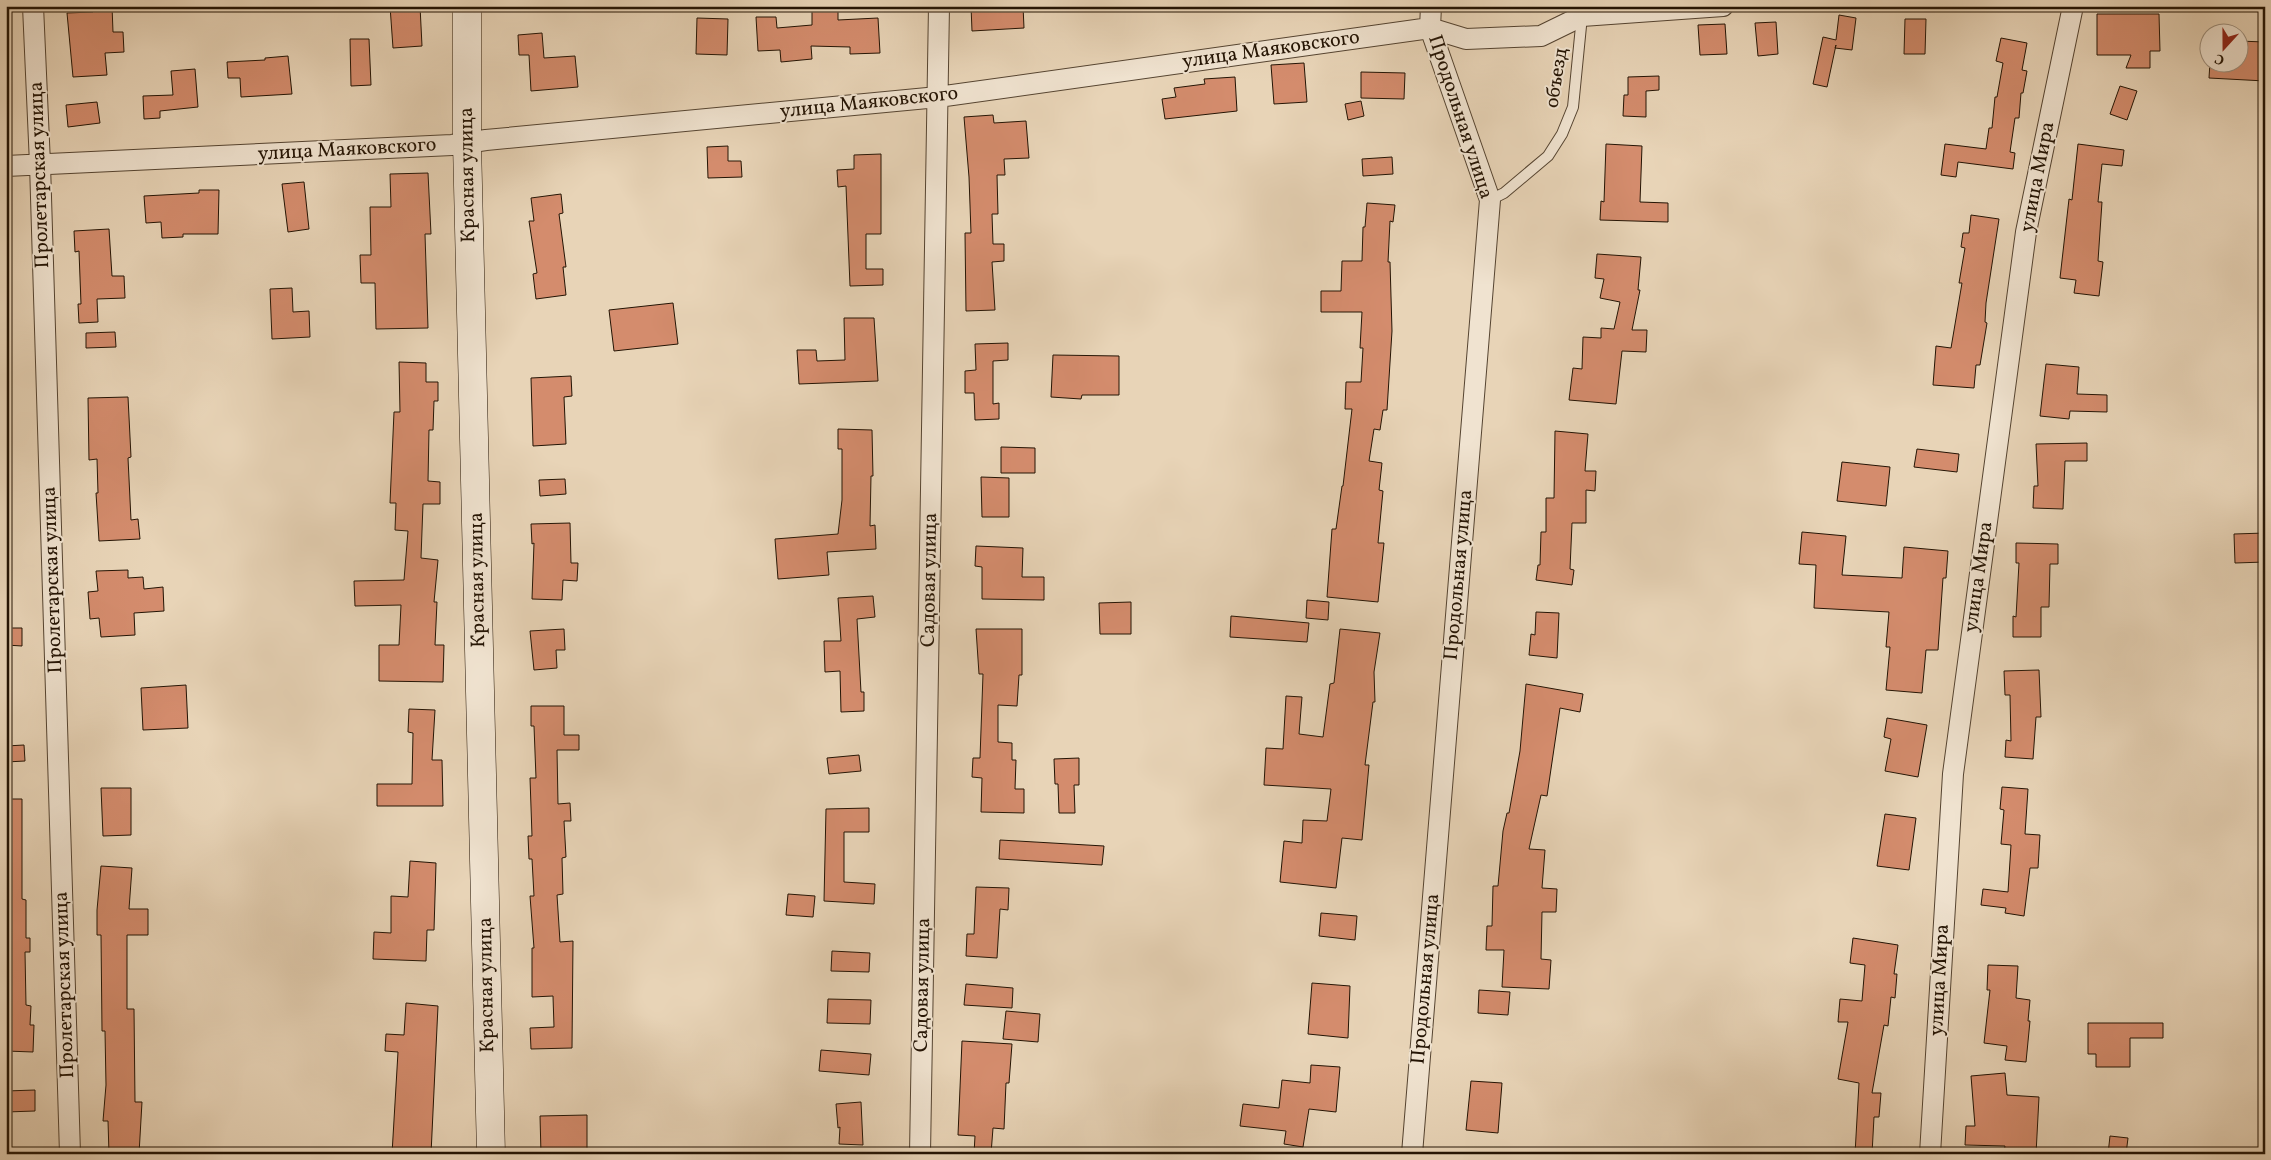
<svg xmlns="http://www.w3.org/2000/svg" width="2271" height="1160" font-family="Vollkorn,serif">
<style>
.building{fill:#d48c6d;stroke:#241404}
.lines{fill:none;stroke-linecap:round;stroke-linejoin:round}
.lane-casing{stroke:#554431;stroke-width:12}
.street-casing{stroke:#554431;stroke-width:22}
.secondary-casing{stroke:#241404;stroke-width:29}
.lane{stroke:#f0e3d0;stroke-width:10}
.street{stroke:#f0e3d0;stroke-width:20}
.secondary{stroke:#f0e3d0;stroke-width:28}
.labels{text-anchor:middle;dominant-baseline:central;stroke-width:4;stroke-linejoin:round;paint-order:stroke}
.street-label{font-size:20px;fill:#241404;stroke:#f0e3d0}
</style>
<rect width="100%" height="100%" fill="#e8d4b7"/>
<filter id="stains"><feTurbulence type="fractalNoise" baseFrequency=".004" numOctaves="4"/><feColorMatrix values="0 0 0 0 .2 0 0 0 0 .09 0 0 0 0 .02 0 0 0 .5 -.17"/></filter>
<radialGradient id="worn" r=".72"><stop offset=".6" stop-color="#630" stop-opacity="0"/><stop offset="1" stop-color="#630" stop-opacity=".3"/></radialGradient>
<path class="building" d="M93,6h19l1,26h10l1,20 -19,1 2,22 -34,2 -6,-64 26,-1z
M390,6h30l2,40 -29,2z
M971,6h52l1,22 -52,3z
M812,10h26v10l40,-2 2,35 -30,1v-7l-39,-1 1,13 -31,3 -1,-12 -22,1 -2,-34h20l1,11 35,-3z
M2097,14h62l1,37h-10v17h-24l5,-13h-34z
M1839,15l17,3 -4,32 -17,-2 1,-3 -9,42 -14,-3 10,-47 13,3z
M697,18l31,1 -1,36 -31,-1z
M1905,19h21l-1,35h-21z
M1776,22l2,32 -20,2 -3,-33z
M1725,24l2,30 -27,1 -2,-30z
M542,33l2,25 31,-2 3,31 -47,4 -2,-36h-10l-1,-20z
M2001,38l26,5 -5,27 5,1 -4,22h-2l-2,25h-4l-5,34 5,1 -2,16 -55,-7 -2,15 -15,-2 4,-31 41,5 3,-21h3l3,-31h2l6,-34 -7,-2z
M350,39h19l2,46 -20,1z
M2238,41l27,1v39l-56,-3 1,-16h28z
M288,56l4,38 -51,3 -1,-19h-12l-1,-16 38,-2v-2z
M1304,63l3,39 -33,2 -3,-39z
M195,69l3,38 -38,4v7l-16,1 -1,-23 30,-1 -2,-24z
M1361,72l44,1 -1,26 -43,-1z
M1659,76v14l-13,1v26l-23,-1 1,-21h4v-18z
M1235,77l2,34 -72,8 -3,-20 14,-2 -2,-9 31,-4 -1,-5z
M2120,86l17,5 -10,29 -17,-6z
M1361,101l3,15 -16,4 -3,-16z
M97,102l3,21 -32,4 -2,-22z
M993,115l1,8 32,-2 3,37 -25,1 1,16h-8l1,39h-6l1,30h11v17l-12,1 3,48 -29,1 -1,-78h6l-2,-56 -5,-60z
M1606,144l36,2 -2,56 28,1v19l-68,-2 1,-19 3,1z
M2078,144l46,6 -2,16 -20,-2 -4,38h4l-4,59 5,1 -4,34 -25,-3 2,-13 -16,-2 9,-79 3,1z
M728,146v15h13l1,16 -34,1 -1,-31z
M881,154v80h-15v35h17v16l-33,1 -4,-100 -8,1 -1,-17 17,-1v-14z
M1392,157l1,17 -30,2 -1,-17z
M428,173l3,61h-6l3,94 -52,1 -1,-46h-14l-1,-28h11l-1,-48h21l-1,-33z
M304,182l5,47 -21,3 -6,-48z
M199,190h20l-1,44h-35v3l-21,1 -1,-16 -15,1 -2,-27 55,-3z
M561,194l2,19 -4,1 7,53h-3l3,28 -30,4 -3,-25 4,-1 -8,-52h5l-3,-23z
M1367,203l28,2 -2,17 -3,-1 -2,41h2l2,69 -5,79h-4l-3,20 -6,-1 -5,32 13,2 -3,27 4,1 -5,52h6l-6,59 -51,-5 5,-68h4l6,-43h1l9,-77h-7l1,-27h15l2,-34h-3l2,-36h-41v-21h20l1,-30h20l1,-34h2z
M1971,215l28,4 -13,84 -1,19 2,1 -7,42h-4l-2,23 -41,-3 3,-39 15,2 11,-65h-3l6,-35 -4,-1 2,-14h6z
M109,229l3,47h12l1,22 -28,1 1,23 -19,1 -1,-19h3l-2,-53 -4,1 -1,-21z
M1597,254l44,3 -3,33h2l-8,40h15l-1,22 -24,-1 -6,53 -47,-4 4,-32 9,1 1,-32 18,1v-10l13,1 6,-27 -20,-4 4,-19 -9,-1z
M292,288l1,24 16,-1 1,26 -38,2 -2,-50z
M673,303l5,41 -64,7 -5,-41z
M844,318h30l4,63 -79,3 -2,-34h19l1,11 28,-1z
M115,332l1,15 -30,1v-15z
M1008,343v17l-15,1v43l6,-1v16l-24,1 -1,-27h-9v-22l11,-1 -1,-26z
M1053,355l66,1v39h-37l-1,4 -30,-2z
M399,362l27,1v19h12v19h-4l-1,29h-4l-1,51 12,1v22h-17l-2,54 17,2 -4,42h3l-2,43h9l-1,37 -64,-1v-36h20l2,-40 -46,1 -1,-25 50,-1 4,-49 -13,-1 1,-27h-6l4,-91h6z
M2046,364l33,3 -2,27 30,1v17l-37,-1 -1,8 -29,-3z
M571,376l1,20 -8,1 2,47 -33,2 -2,-68z
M128,397l3,60 -3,1 3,62 7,-1 2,20 -41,2 -3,-48h2l-1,-34 -8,1 -1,-62z
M838,429l34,1 1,46h-2l-1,50 5,-1 1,24 -49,3 2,23 -51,4 -3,-40 63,-5 4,-34v-51h-4z
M1555,431l33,3 -3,37h11l-1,20 -9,-1v33h-14l-2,46 4,1 -2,15 -36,-5 2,-15h2l1,-33h5v-34h8z
M2087,443v18h-22l-2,48 -30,-1 1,-22h4l-2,-42z
M1001,447l34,1v25h-34z
M1917,449l42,5 -2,18 -43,-5z
M1842,462l48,5 -4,39 -49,-5z
M981,477l28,1v39h-27z
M565,479l1,15 -26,2 -1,-16z
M570,523l1,40h7l-1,18 -14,-1 -1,20 -30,-1 2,-56 -2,1 -1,-20z
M1802,532l44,4 -4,39 60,3 2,-31 44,4 -2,27h-3l-5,72h-12l-4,43 -36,-3 4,-43h-4l3,-35 -75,-4 2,-43 -17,-1z
M2265,533v29l-30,1 -1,-29z
M2016,543l42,1v20h-8l-1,43h-8v30h-28v-21l3,1 3,-54h-3z
M976,546l47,2 -1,29h22v23l-62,-1v-32l-7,-1z
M128,570v8l15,-1 1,12 19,-2 1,24 -30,2 1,22 -34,2 -2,-19 -9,1 -2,-27 10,-1 -2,-20z
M873,596l2,21 -18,2 4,73h3v19l-23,1 -1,-41 -15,1 -1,-31h17l-3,-43z
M1307,600l22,2 -1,18 -22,-2z
M1131,602v32h-31l-1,-31z
M1536,612l23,1 -2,45 -28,-3 2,-21 4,1z
M1231,616l78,7 -2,19 -77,-5z
M6,628h16v18l-16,-1z
M564,629l1,21h-9l1,18 -23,2 -4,-39z
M976,629h46v46h-3l-2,31 -19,-1v37l14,1v17h4l-1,29h9v24l-43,-1 1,-34 -10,-1 1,-19h7l3,-84h-4z
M1340,629l40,4 -6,39 1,30h-2l-8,63h4l-7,75 -20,-2 -6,50 -56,-6 4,-41 18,2 1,-23 24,1 4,-32 -67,-4 2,-37 17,1 3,-53 16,1 -3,37 24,3 7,-53 4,-1z
M2039,670l2,47h-5l-3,42 -28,-2 1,-17 5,1 -1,-46h-5l-1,-24z
M1526,684l57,10 -3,18 -20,-4 -13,88 -6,-1 -12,54 16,1 -3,38 15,1 -1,23h-14l-1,47 10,1 -2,29 -47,-2 2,-37h-18l1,-24h5l1,-40h5l5,-55 4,-18h2l11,-62z
M186,685l2,43 -45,2 -2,-42z
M531,706h33v29h15v15h-22l1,54 12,-1 1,18h-7l2,36 -4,1 1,36 -6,1 3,47 13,-1 -1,107 -41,1 -1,-21 24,-1 -1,-31 -21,1v-49h2l-4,-52h4l-2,-37h-3l-1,-23h4l-2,-58h6l-2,-52h-3z
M409,709l26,1 -3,50h10l1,46h-66v-22h35l1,-51 -5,-1z
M1887,718l40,7 -9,52 -33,-6 6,-32 -7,-2z
M24,745l1,16 -19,1v-16z
M859,755l2,16 -32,3 -2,-16z
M1079,758v27h-5l1,28h-16l-1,-29h-3l-1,-25z
M2002,787l26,2 -3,45 15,1 -2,33h-8l-6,48 -19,-3 1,-5 -25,-3 2,-16 25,3 3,-47 -10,-1 3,-34 -4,-1z
M101,788h30v47l-28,1z
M6,799h16v100l4,1v38h4v14h-5l1,53 5,1 -1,19h4l-1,27 -27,-1z
M869,808v24h-25v50l31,2 -1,20 -50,-3 2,-92z
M1885,814l31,4 -7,52 -32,-4z
M1000,840l104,6 -2,19 -103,-6z
M410,861l26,2 -2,67h-7l-1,31 -53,-2 1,-27 17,1v-37l17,1z
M101,866l31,2 -3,41h19v26h-21v74h7l1,93h7l-3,52h-30l-1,-33h-5l3,-36 -1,-54h-3l-1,-96h-4v-25z
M976,887l33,1 -1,22 -8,-1 -3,49 -31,-2 1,-22h7z
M788,894l27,2 -2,21 -27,-2z
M1321,913l36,3 -2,24 -36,-4z
M1853,938l45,7 -4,29h3l-2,24 -4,-1 -3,29 -4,-1 -12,68h9l-2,24h-5l-2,37h-17l4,-71 -21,-4 10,-57h-10l2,-23 22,2 3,-36 -15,-2z
M832,951l38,2 -1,19 -38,-1z
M1988,965l30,1 -2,32 14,2 -2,21h2l-4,41 -21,-2 2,-14 -23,-3 6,-53h-3z
M1312,983l38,3 -2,52 -40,-4z
M966,984l47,4 -1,20 -48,-3z
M1479,990l31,2 -2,23 -30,-2z
M828,999l43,1 -1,24 -43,-1z
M406,1003l32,3 -7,148h-39l6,-102 -13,-1 1,-17 18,1z
M1006,1011l34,3 -2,28 -35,-3z
M2088,1023h75v15h-33v29h-34v-13h-8z
M962,1041l50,3 -3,39h-3l-2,46 -11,-1 -2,26h-17l1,-18 -17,-1z
M821,1050l50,4 -2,21 -50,-4z
M1311,1065l29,2 -4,45 -27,-3 -6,38 -19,-3 2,-13 -46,-5 3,-22 36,4 3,-28 28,3z
M2005,1073l2,22 32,2 -3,57 -32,-1 1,-7 -40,-1 1,-19h9l-4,-50z
M1471,1081l31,2 -4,50 -32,-3z
M35,1090v21l-29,1v-21z
M861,1102l2,43 -24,-1 1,-17 -2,1 -2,-24z
M587,1115v39h-46l-1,-38z
M2110,1136l18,2 -2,16h-18z"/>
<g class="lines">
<g class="lane-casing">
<path id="lane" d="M1490,200l14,-7 44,-37 14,-22 11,-27 9,-91"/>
</g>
<g class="street-casing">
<path id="street" d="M33,6l7,158 30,990
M6,166l446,-21 34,-5 452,-43 492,-69 36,11 75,-3 41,-20 141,-10
M920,1154l19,-1148
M1412,1154l78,-954 -60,-172 1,-22
M1930,1154l23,-380 73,-542 47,-226"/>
</g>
<g class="secondary-casing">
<path id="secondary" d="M467,6v137l24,1011"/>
</g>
<use href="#lane" class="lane"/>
<use href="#street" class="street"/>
<use href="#secondary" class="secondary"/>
</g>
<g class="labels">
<g class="street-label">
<text transform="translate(1271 50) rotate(-8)">улица Маяковского</text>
<text transform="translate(1557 78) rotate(-81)">объезд</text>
<text transform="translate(869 103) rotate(-6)">улица Маяковского</text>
<text transform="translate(1460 117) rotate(72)">Продольная улица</text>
<text transform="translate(347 150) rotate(-3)">улица Маяковского</text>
<text transform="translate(40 175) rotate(-92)">Пролетарская улица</text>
<text transform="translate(468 175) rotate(-91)">Красная улица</text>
<text transform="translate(2038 177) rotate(-79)">улица Мира</text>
<text transform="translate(1459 575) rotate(-85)">Продольная улица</text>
<text transform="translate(1979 577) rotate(-82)">улица Мира</text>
<text transform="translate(53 580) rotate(-92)">Пролетарская улица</text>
<text transform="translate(478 580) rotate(-91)">Красная улица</text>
<text transform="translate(930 580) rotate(-89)">Садовая улица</text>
<text transform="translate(1426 979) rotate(-85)">Продольная улица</text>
<text transform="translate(1940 980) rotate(-87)">улица Мира</text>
<text transform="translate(65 985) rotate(-92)">Пролетарская улица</text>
<text transform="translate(487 985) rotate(-91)">Красная улица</text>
<text transform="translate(923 985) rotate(-89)">Садовая улица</text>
</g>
</g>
<rect width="2271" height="1160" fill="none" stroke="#e8d4b7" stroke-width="25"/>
<rect x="8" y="8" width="2256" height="1145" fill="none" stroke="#241404" stroke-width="2.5"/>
<rect x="12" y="12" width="2246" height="1135" fill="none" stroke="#241404"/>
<g transform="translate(2224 48) rotate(201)"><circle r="24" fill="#f0e3d0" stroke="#9e907e"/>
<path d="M0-4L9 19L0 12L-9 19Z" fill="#8f2418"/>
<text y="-8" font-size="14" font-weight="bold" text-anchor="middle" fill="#241404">С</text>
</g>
<rect width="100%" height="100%" filter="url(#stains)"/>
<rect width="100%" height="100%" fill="url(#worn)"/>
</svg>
